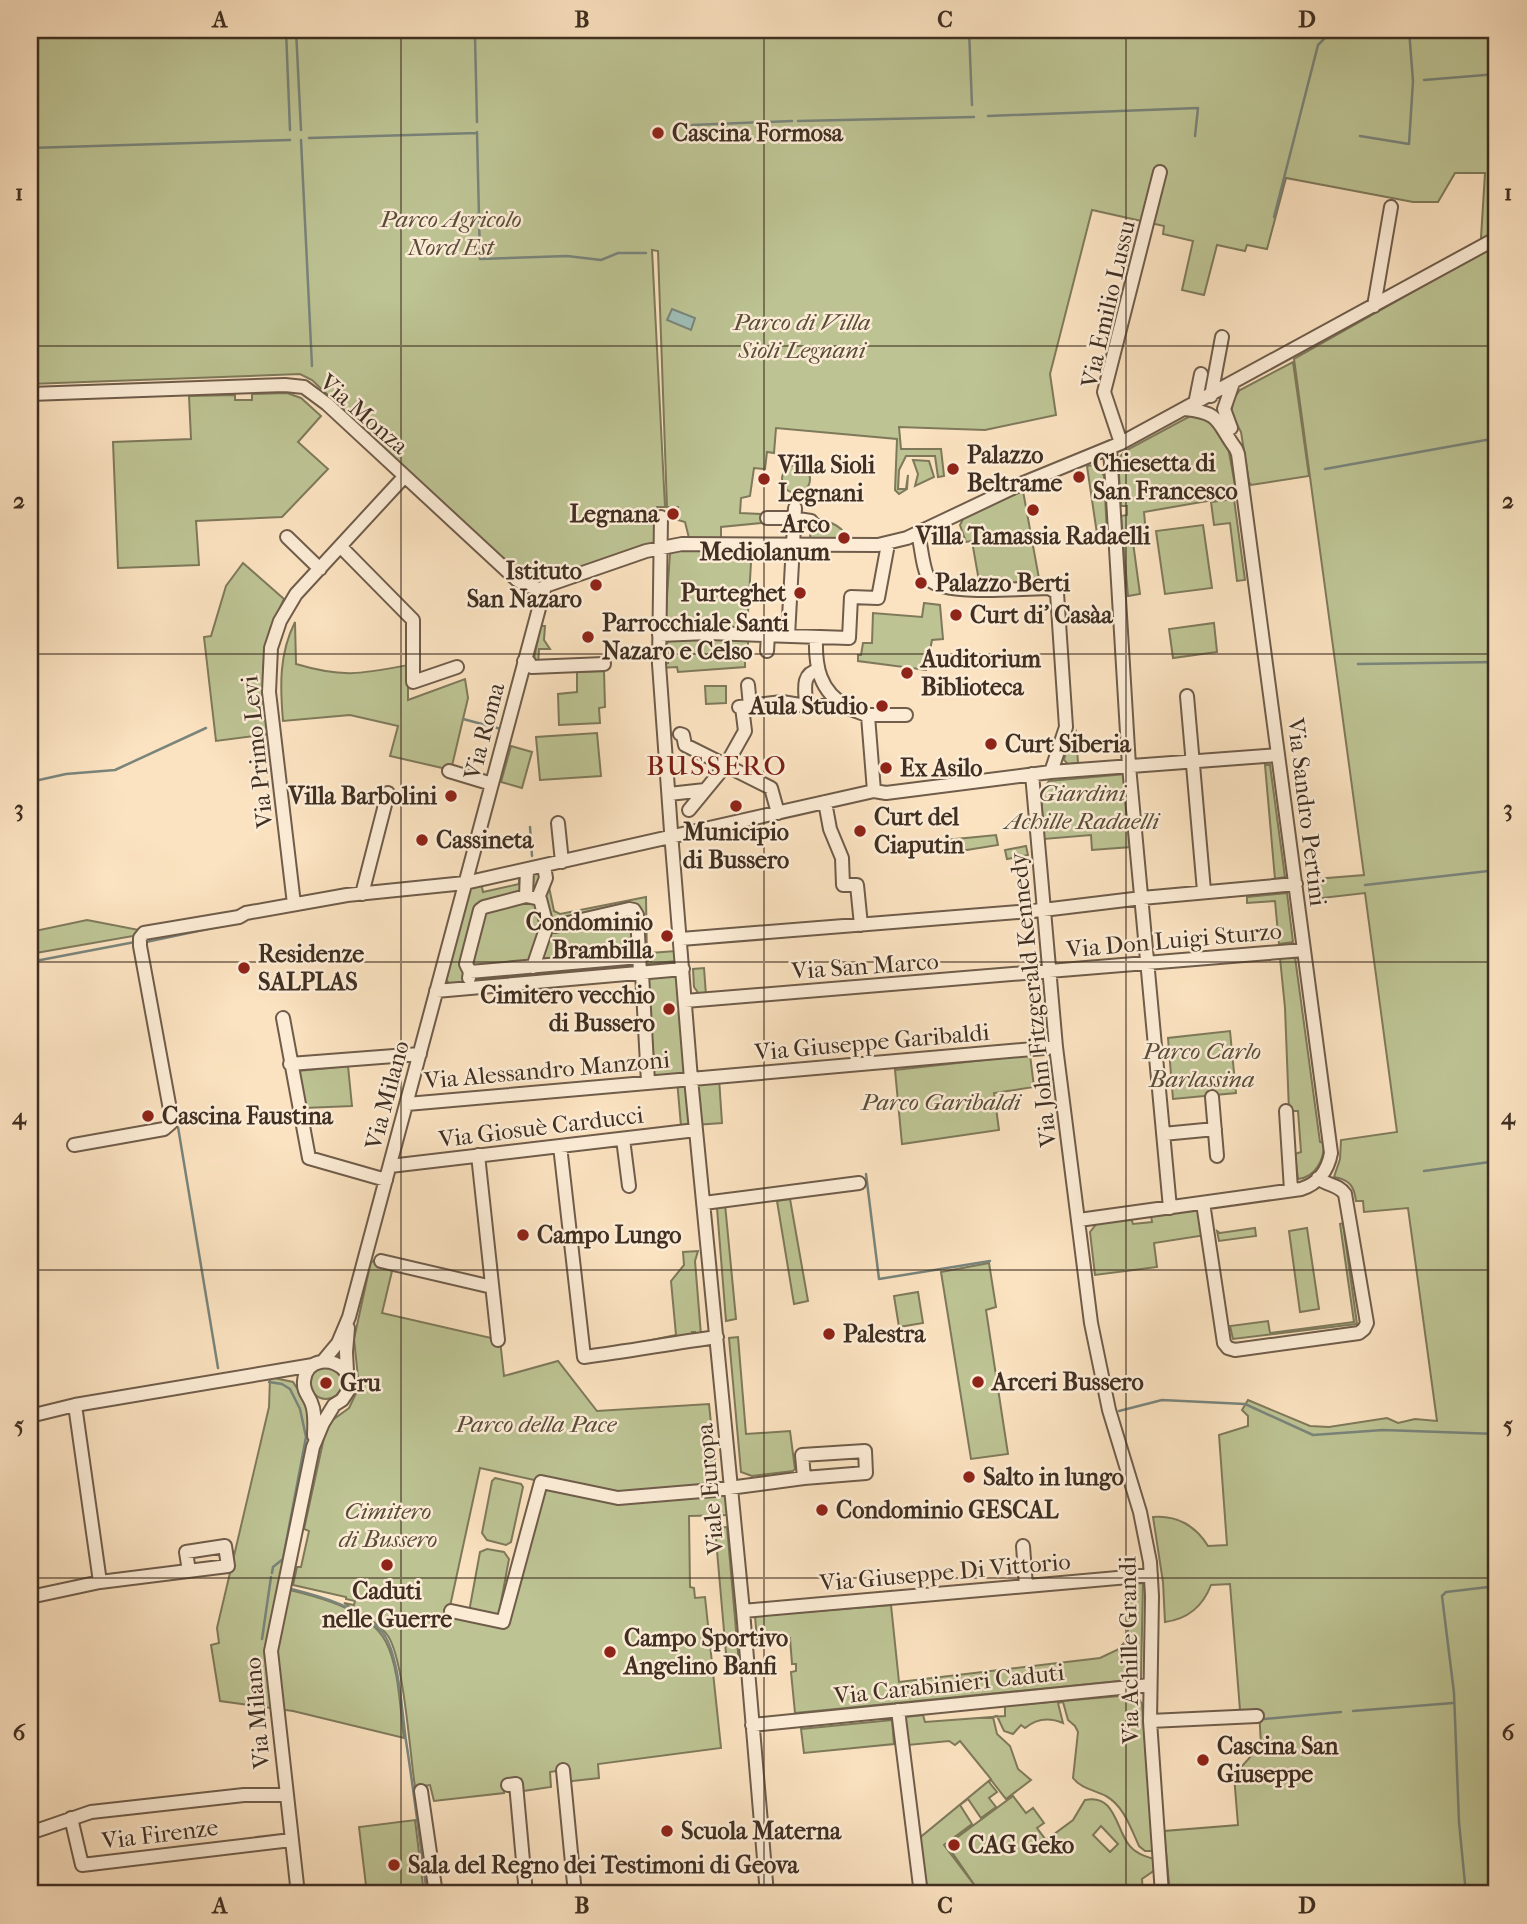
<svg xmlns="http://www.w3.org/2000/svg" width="1527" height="1924" font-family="'IM FELL French Canon',serif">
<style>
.green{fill:#bdc393;stroke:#7e795a;stroke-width:2;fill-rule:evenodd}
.water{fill:#9fbdb6;stroke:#79847b;stroke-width:2}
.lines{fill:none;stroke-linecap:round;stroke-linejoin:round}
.stream{stroke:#79847b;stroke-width:2.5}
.minor-casing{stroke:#6f5c4a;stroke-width:16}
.minor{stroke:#fcecd6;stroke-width:12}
.grid{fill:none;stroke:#402f22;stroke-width:2;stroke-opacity:0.55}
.poi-dot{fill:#8f2418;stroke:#fcecd6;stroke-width:2.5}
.labels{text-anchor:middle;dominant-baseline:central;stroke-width:5;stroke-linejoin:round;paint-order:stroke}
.poi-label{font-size:24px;font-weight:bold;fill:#402f22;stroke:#fcecd6;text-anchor:start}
.park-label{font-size:24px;font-style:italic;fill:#594d39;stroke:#fcecd6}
.street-label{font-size:24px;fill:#402f22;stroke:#fcecd6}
.quarter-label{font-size:28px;letter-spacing:2px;fill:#7a1f14;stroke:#fcecd6}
.neatline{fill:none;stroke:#402f22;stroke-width:2.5}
.grid-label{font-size:23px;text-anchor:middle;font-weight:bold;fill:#402f22}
</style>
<rect width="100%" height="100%" fill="#fbe2c0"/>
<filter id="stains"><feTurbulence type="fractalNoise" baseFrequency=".00286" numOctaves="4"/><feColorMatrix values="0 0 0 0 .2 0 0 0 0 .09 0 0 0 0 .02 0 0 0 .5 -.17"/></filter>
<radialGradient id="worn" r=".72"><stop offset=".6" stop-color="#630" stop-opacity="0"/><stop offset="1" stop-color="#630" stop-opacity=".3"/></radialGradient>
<path class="green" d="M30,30h1467v1864h-327l-6,-63 74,-6 -4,-50 27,-30 -2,-35h-19l-10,-126 -19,1c-8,21 -23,34 -46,37l-2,-40 -10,-65c24,-2 43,9 55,29l19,-1 -8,-110 29,-9v-10l-6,-6 6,-10 62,26 19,1 58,-9 11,5 17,-4 22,2 -29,-213 -44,4 -1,-11h-7c-2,-15 -6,-21 -22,-24l6,-18 1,-19 56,-8 -32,-239 -43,5 -9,-3 -3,-5 5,-11 49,-4 -70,-516 186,-105 5,-81h-30l-17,29h-25l-127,-24 -19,71 -20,-4 -2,6 -28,-6 -13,50 -22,-5 11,-49 -30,-7 1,-8 -72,-16 -42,164 6,41 -71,15 -86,-3 2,22h40l3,27 -6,1 -3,-21h-29l-7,14 -1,19h8l2,-14 -1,14 -8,5 -4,-4 2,-51 -121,-11 -2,25 -7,-1 -2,17 -11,-1 -4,28 -9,2 -1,15 21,1v9l-40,4v12l-32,-1 -4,-16 -7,-2v-13h-11l-9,-256 -6,-1 13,257h-8l1,23 -5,15 -111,35 -23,-5 -207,-195 -12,-6 -270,10z
M1293,362l16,114 -58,9 -2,-3 -8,-50 -10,-19 3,-15 6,-8z
M287,393l14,5 20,18 -23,26 30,27 -46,48 -86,4 3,44 -81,3 -5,-126 78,-3 -2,-43 46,-1v5h17v-6z
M1194,414l15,4 19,29 7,38 7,10 -98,17 2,22 -14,1 8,59 -12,2 -7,-80 6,-1v-9h-6l-3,-47 7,-8z
M913,460l16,1 5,16 -19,9 3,-12z
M782 479a14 14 0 1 1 28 0a14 14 0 1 1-28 0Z
M1093,465l7,4 4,7 3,57 -10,1 -10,-68z
M1023,491l17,93 -60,3 -8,-46 -6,1 -6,-17 5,-10z
M1234,499l11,81 -8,1 -7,-58 -16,2 -3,-23z
M811,517c14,3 30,7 36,20l-6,-2 -3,5h-28z
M1203,525l9,63 -47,6 -9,-63z
M752,546l-5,84 -76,3 -6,-8 5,-71 7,-5z
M243,563l41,36 -14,30 -7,38 6,67 -53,7 -12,-104 7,-1 15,-50z
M924,603l16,2 3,34 -11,1 -6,30 -68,-9v-6h3l2,-12h9l1,-30 49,4z
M295,622l1,42c47,14 65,10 112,1v35l57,-21 3,19 -17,72 -61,-14 8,-30 -48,-11 -67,6c-3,-35 -4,-67 12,-99z
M1214,623l3,29 -44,6 -4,-29z
M541,626h4l-1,14 6,9h-11l-1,17 -6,1z
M667,635l81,1v24h-3v7l-67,5 -1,-5 -17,1 -1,-4 9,-1z
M604,671l1,36 -6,1 1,15 -41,2 -1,-31 19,-2v-20z
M705,686h21v17l-20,1z
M1076,732l2,31 -10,1 -4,-4 4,-16z
M597,733l4,43 -61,4 -4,-43z
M511,746l21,6 -10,36 -21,-6z
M1265,765h5l15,112 -10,2z
M1126,774l5,73 -39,3 -1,-15 -47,4 -3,-47 8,-11z
M996,835l2,10 -50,8 -2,-13z
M1026,846l2,9 -21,4 -2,-9z
M545,868l9,43 6,3 86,-17 1,64h4l-1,-8 26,-2 1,10 -30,3 -1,8 -17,2 -1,-11 -95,8 1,11 -16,2 -1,-12 -40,3 1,12 -27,-2 -6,-6 26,-92 10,-4 2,9 36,-8v-10z
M1287,893l6,49 -14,2 -4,-43 -28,2v-6z
M87,920l52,10v5l-109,19v-22z
M1295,957l25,185 4,1c0,17 -8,34 -26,36l-3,-25 6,-2 -3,-41h-9l-4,-103 -5,-50z
M704,968l2,27 -7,-1 -5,-7 -1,-18z
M681,970l11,110 27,-2 3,45 -41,3 -4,-46 -29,1 -6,-107z
M1230,1031l6,62 -63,6 -5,-61z
M1030,1055l4,32 -40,6 5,37 -97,14 -7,-74z
M348,1066l4,40 -48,2 -6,-37z
M790,1199l18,102 -14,3 -17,-103z
M725,1204l11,115 -10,2 -9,-113z
M1202,1208l4,27 -52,8 3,24 -62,8 -5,-43 8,-10 33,-4 2,6 19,-2 -1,-7z
M1343,1223l14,101 -124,15 -3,-13 38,-5 2,12 84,-11 -14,-98z
M1255,1228l1,8 -37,5 -2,-10 3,2z
M1307,1228l12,81 -19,3 -11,-81z
M698,1251l-3,10 6,74 -6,1v-4h-3v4l-74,11 58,-12 -5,-54 13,-16 -1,-13z
M371,1261l22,6 -11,46 118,27 4,36 54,-15 39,50 112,-7 8,78 -70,10 80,-6 3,29 -41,1 1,71 4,1 1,10 10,-1 16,151 -123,16 1,14 -35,4 -2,-12 -12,2 1,15 -28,4 -2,-12 -18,3 1,11 -70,8 -4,-16 -15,2c-5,-32 -11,-127 -27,-151 -10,-14 -30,-23 -44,-33l10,2 1,-4 -9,-2v-2l-53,-12 4,-18h4l8,-36 -5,-2 23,-105 22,-16 10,-21 -5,-48zM480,1468l59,13 -36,141 -54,-11z
M989,1263l7,44 -10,3 22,144 -37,5 -30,-187z
M918,1292l5,31 -24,4 -5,-31z
M738,1337l8,97 44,-3 5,38 -2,2 -41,5 -11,-4 -12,-134z
M310 1383a16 16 0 1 1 32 0a16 16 0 1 1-32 0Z
M270,1377l23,5 14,22 4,23 -30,161c34,8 87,20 105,54 13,25 14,67 18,96l-111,-27 -73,-10 -9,-56 8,-2 -2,-15 52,-221z
M495,1478l26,6 2,3 -12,55 -5,3 -19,-5 -5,-7 10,-52z
M727,1527l12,137 -12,1 -12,-137z
M487,1549l17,3 5,7 -11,59 -29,-6 11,-60z
M1143,1583l-2,96 -346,34 -4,-41 5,-1v-7h-4l-2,-26 -33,2 -2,-24 136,-11 8,77 201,-24 17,-8 11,-11v-55z
M1131,1695l7,2 4,7 13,166 -13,9 1,15h-220l-6,-54 74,-61 -31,-38 -5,4 -6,-4 -41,4 -3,-28 18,-2 2,7 80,-6v-10zM1063,1702l5,18 7,6 3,6 -5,46c8,11 22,12 33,18 18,10 25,33 33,50l6,5h9v8c-10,-3 -19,-6 -25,-14 -13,-16 -14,-52 -44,-45l-12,20 -27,20 -9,-12 7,-5 -11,-15 -7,5 -13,-17 -66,49 31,45 -34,-45 28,-21 -12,-19 8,-6 13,19 15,-11 -7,-9 8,-6 -8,-10 2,-2 15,19 25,-19 -13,-11 -8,-23 -13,-12 -4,-17 4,-1 7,15 9,3 8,-9 4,3c12,-10 24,-11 38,-5l-5,-20zM1101,1826l17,18 -8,8 -17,-17z
M892,1720l2,24 -90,9 -3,-24z
M415,1820l9,74h-57l-8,-67z"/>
<path class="water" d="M672,309l23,9 -4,12 -24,-10z"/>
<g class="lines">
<path class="stream" d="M286,30l4,100
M296,30l5,100
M477,30l-2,7 2,85
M969,30l3,75
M1424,80l73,-6
M988,116l210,-8 -3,28
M798,121l176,-4
M692,125l100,-4
M477,132l3,127 87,-3 34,4 17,-7h28
M1360,136l49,8 4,-63 -4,-51
M309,138l168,-5
M301,140l11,226
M30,148l260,-8
M1274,217l44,-172 12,-12 41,1 1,-4
M1325,469l172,-31
M1358,664l139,-2
M463,719l38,10
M30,782l36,-8 49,-4 91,-42
M530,827l2,29
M1365,885l132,-15
M146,942l71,-15
M30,962l105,-20
M177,1121l41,247
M1424,1171l73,-10
M866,1174l13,105 111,-18
M269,1382l13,2 8,5 10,20 6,28 -23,122 -10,8 -1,6
M1119,1411l43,-11 83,4 68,31 70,-5 114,4
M291,1589c32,8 68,18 91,43 17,19 20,82 24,109 8,51 14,102 21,153
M262,1639l9,-62
M1353,1711l100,-8
M1264,1719l77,-7
M1466,1894l-7,-72 -5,-129 -12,-97 4,-4 51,-6"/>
<g class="minor-casing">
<path id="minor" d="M1374,306l17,-99
M30,394l255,-9 19,2 23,17 190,176 8,5 19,5
M1211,396l11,-59
M1195,404l6,-30
M1231,428l-7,-19 9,-26
M1121,443l-17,-51 56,-220
M1110,448l19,318 41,442
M661,517l-2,147 13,181 19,234 52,532 24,283
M767,518h24l20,3
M918,533c3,11 5,40 12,47 16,16 96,8 119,8l8,5 9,134 -15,45
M287,537l33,32
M341,547l72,73v62l44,-15
M659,635l49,-2 141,5 2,-41 27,1 10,-54
M788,636l7,-128
M816,637c-1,29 3,54 31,70 7,4 14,5 21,9l6,75
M767,651l1,-16
M524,661l5,1 -1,4 4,1 72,-3
M818,670c-18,4 -12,22 -12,36l37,-2
M748,685l2,21
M1187,696l17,195
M739,707l43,-5 24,4
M867,715h39
M680,734l3,1 2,10 86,43 7,25
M449,771l43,13
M1032,774l24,273 35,276 18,87 31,102 10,50 2,34 -2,125 12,173
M669,794l36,-4
M825,802l5,27 12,29 1,27h14l4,40
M689,810l37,-45 19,-34 -3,-24
M558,823l4,39
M362,894l26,-101
M526,896l14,3 6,23 9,4 74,-17 5,1 3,5 3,58
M538,898l8,-20 -2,-12
M294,904l-25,-212 2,-44 9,-27 16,-27 108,-117
M681,939l362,-29 99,-12 154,-14
M533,967l15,-44
M470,972l169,-15
M642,973l6,109
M469,978l1,-6 -4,-8 14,-54 4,-3 42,-11 1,-26
M436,991l247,-22
M685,1001l619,-51
M283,1018l26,140 77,22
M290,1064l130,-10
M1212,1097l5,59
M407,1104l649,-57
M1286,1111l5,79
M1163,1134l52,-5
M623,1139l6,47
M74,1145l90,-16 7,-6v-8l-31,-169v-8l4,-5 95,-16 7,-4 101,-18 118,-12 409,-92 12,2 165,-21 227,-17
M560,1146l24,211c45,-6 89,-14 133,-20
M478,1155l20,185
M390,1166l306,-36
M704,1203l155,-20
M1203,1203l21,140 4,5 7,2 124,-17 5,-4 3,-6 -22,-129c-7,-10 -17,-8 -27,-16
M1079,1220l222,-31c17,-5 27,-19 30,-36l-93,-699 -2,-5c-20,-27 -14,-36 -51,-40
M381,1261l111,26
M323,1361l15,-18 11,-26 196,-731 101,-35 36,-7 196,1 29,-7 114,-54 100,-41 376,-205
M75,1405l25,177
M30,1416l45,-11 238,-40
M314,1436c0,-11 2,-23 -3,-34 -3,-7 -8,-11 -7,-21 2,-23 30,-25 42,-9
M1023,1546l3,40
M30,1597l70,-15 128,-16 -3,-20 -39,6 3,19
M451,1611l52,11 38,-140 77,16 96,-8 90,-12 62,-5 -1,-22 -63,4 2,23
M743,1611l408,-36
M898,1710l23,184
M1150,1721l107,-5
M752,1725l398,-40
M563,1770l12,124
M508,1785l8,-1 10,110
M421,1791l15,103
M71,1818l11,47 209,-25
M30,1833l61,-21 153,-17h42
M298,1894l-27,-243 42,-204 10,-24 11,-18 8,-5 6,-9 -2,-39 2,-24
M351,1894l11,-1"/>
</g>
<use href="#minor" class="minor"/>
</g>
<path class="grid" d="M401,30v1864M764,30v1864M1126,30v1864M30,346h1467M30,654h1467M30,962h1467M30,1270h1467M30,1578h1467"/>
<g class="poi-dot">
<circle cx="658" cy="133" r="7"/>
<circle cx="953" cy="469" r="7"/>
<circle cx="1079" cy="477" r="7"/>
<circle cx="764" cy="479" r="7"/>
<circle cx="1033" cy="510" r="7"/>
<circle cx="673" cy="514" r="7"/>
<circle cx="844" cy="538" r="7"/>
<circle cx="921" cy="583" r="7"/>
<circle cx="596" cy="585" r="7"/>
<circle cx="800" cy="593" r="7"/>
<circle cx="956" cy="615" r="7"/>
<circle cx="588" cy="637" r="7"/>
<circle cx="907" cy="673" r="7"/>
<circle cx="882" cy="706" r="7"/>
<circle cx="991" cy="744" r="7"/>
<circle cx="886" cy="768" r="7"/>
<circle cx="451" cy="796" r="7"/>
<circle cx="736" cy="806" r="7"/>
<circle cx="860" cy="831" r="7"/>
<circle cx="422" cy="840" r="7"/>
<circle cx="667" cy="936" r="7"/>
<circle cx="244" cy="968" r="7"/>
<circle cx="669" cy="1009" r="7"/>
<circle cx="148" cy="1116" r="7"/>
<circle cx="523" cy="1235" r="7"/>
<circle cx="829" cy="1334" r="7"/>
<circle cx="978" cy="1382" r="7"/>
<circle cx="326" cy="1383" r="7"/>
<circle cx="969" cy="1477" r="7"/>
<circle cx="822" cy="1510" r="7"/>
<circle cx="387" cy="1565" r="7"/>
<circle cx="610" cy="1652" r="7"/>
<circle cx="1203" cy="1760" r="7"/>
<circle cx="667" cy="1831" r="7"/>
<circle cx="954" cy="1845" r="7"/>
<circle cx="394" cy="1865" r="7"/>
</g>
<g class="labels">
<g class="poi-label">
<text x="672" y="133">Cascina Formosa</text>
<text x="967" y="455">Palazzo<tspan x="967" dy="28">Beltrame</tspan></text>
<text x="1093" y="463">Chiesetta di<tspan x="1093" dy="28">San Francesco</tspan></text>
<text x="778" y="465">Villa Sioli<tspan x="778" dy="28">Legnani</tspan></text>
<text x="659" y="514" text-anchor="end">Legnana</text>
<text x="830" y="524" text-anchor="end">Arco<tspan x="830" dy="28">Mediolanum</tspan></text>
<text x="1033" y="536" text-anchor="middle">Villa Tamassia Radaelli</text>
<text x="582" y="571" text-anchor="end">Istituto<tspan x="582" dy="28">San Nazaro</tspan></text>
<text x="935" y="583">Palazzo Berti</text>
<text x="786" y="593" text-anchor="end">Purteghet</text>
<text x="970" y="615">Curt di' Casàa</text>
<text x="602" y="623">Parrocchiale Santi<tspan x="602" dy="28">Nazaro e Celso</tspan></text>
<text x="921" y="659">Auditorium<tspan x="921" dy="28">Biblioteca</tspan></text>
<text x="868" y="706" text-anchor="end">Aula Studio</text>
<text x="1005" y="744">Curt Siberia</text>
<text x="900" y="768">Ex Asilo</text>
<text x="437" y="796" text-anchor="end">Villa Barbolini</text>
<text x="874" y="817">Curt del<tspan x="874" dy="28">Ciaputin</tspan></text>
<text x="736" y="832" text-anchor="middle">Municipio<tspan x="736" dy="28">di Bussero</tspan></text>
<text x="436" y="840">Cassineta</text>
<text x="653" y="922" text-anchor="end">Condominio<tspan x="653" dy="28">Brambilla</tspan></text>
<text x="258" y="954">Residenze<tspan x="258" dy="28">SALPLAS</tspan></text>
<text x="655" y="995" text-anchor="end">Cimitero vecchio<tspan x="655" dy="28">di Bussero</tspan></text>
<text x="162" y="1116">Cascina Faustina</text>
<text x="537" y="1235">Campo Lungo</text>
<text x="843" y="1334">Palestra</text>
<text x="992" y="1382">Arceri Bussero</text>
<text x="340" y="1383">Gru</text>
<text x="983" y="1477">Salto in lungo</text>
<text x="836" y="1510">Condominio GESCAL</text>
<text x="387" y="1591" text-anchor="middle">Caduti<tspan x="387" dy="28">nelle Guerre</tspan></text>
<text x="624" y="1638">Campo Sportivo<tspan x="624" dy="28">Angelino Banfi</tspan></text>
<text x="1217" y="1746">Cascina San<tspan x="1217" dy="28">Giuseppe</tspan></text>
<text x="681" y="1831">Scuola Materna</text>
<text x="968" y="1845">CAG Geko</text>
<text x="408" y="1865">Sala del Regno dei Testimoni di Geova</text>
</g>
<g class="park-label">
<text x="451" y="219">Parco Agricolo<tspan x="451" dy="28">Nord Est</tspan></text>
<text x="802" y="322">Parco di Villa<tspan x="802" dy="28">Sioli Legnani</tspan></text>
<text x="1082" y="793">Giardini<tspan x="1082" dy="28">Achille Radaelli</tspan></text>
<text x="1202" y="1051">Parco Carlo<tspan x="1202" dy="28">Barlassina</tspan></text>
<text x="941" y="1102">Parco Garibaldi</text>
<text x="536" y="1424">Parco della Pace</text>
<text x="388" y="1511">Cimitero<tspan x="388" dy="28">di Bussero</tspan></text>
</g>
<g class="street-label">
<text transform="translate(1108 304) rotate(-77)">Via Emilio Lussu</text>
<text transform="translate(364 414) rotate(41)">Via Monza</text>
<text transform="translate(484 731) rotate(-75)">Via Roma</text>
<text transform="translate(257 752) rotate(-96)">Via Primo Levi</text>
<text transform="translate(1307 812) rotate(83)">Via Sandro Pertini</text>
<text transform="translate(1174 940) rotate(-5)">Via Don Luigi Sturzo</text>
<text transform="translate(865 966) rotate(-4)">Via San Marco</text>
<text transform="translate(1033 1000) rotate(-96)">Via John Fitzgerald Kennedy</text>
<text transform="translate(872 1042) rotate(-5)">Via Giuseppe Garibaldi</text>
<text transform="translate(547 1070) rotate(-5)">Via Alessandro Manzoni</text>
<text transform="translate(387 1095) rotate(-75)">Via Milano</text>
<text transform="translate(541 1127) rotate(-7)">Via Giosuè Carducci</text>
<text transform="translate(710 1489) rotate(-95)">Viale Europa</text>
<text transform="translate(945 1572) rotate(-5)">Via Giuseppe Di Vittorio</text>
<text transform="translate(1129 1650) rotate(-91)">Via Achille Grandi</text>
<text transform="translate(949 1684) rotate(-6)">Via Carabinieri Caduti</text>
<text transform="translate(257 1713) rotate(-95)">Via Milano</text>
<text transform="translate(160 1834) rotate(-7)">Via Firenze</text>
</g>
<g class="quarter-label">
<text x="717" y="765">BUSSERO</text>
</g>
</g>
<rect width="1527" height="1924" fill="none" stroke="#fbe2c0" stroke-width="77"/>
<rect x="38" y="38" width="1450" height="1847" class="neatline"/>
<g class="grid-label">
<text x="220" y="27">A</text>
<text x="582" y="27">B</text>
<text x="945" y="27">C</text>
<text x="1307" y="27">D</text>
<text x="19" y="200">1</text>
<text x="1508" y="200">1</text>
<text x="19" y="508">2</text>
<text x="1508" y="508">2</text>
<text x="19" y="816">3</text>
<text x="1508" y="816">3</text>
<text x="19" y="1124">4</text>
<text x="1508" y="1124">4</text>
<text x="19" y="1432">5</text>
<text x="1508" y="1432">5</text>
<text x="19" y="1740">6</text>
<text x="1508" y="1740">6</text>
<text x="220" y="1913">A</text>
<text x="582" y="1913">B</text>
<text x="945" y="1913">C</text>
<text x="1307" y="1913">D</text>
</g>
<rect width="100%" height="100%" filter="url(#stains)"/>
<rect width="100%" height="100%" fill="url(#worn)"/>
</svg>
